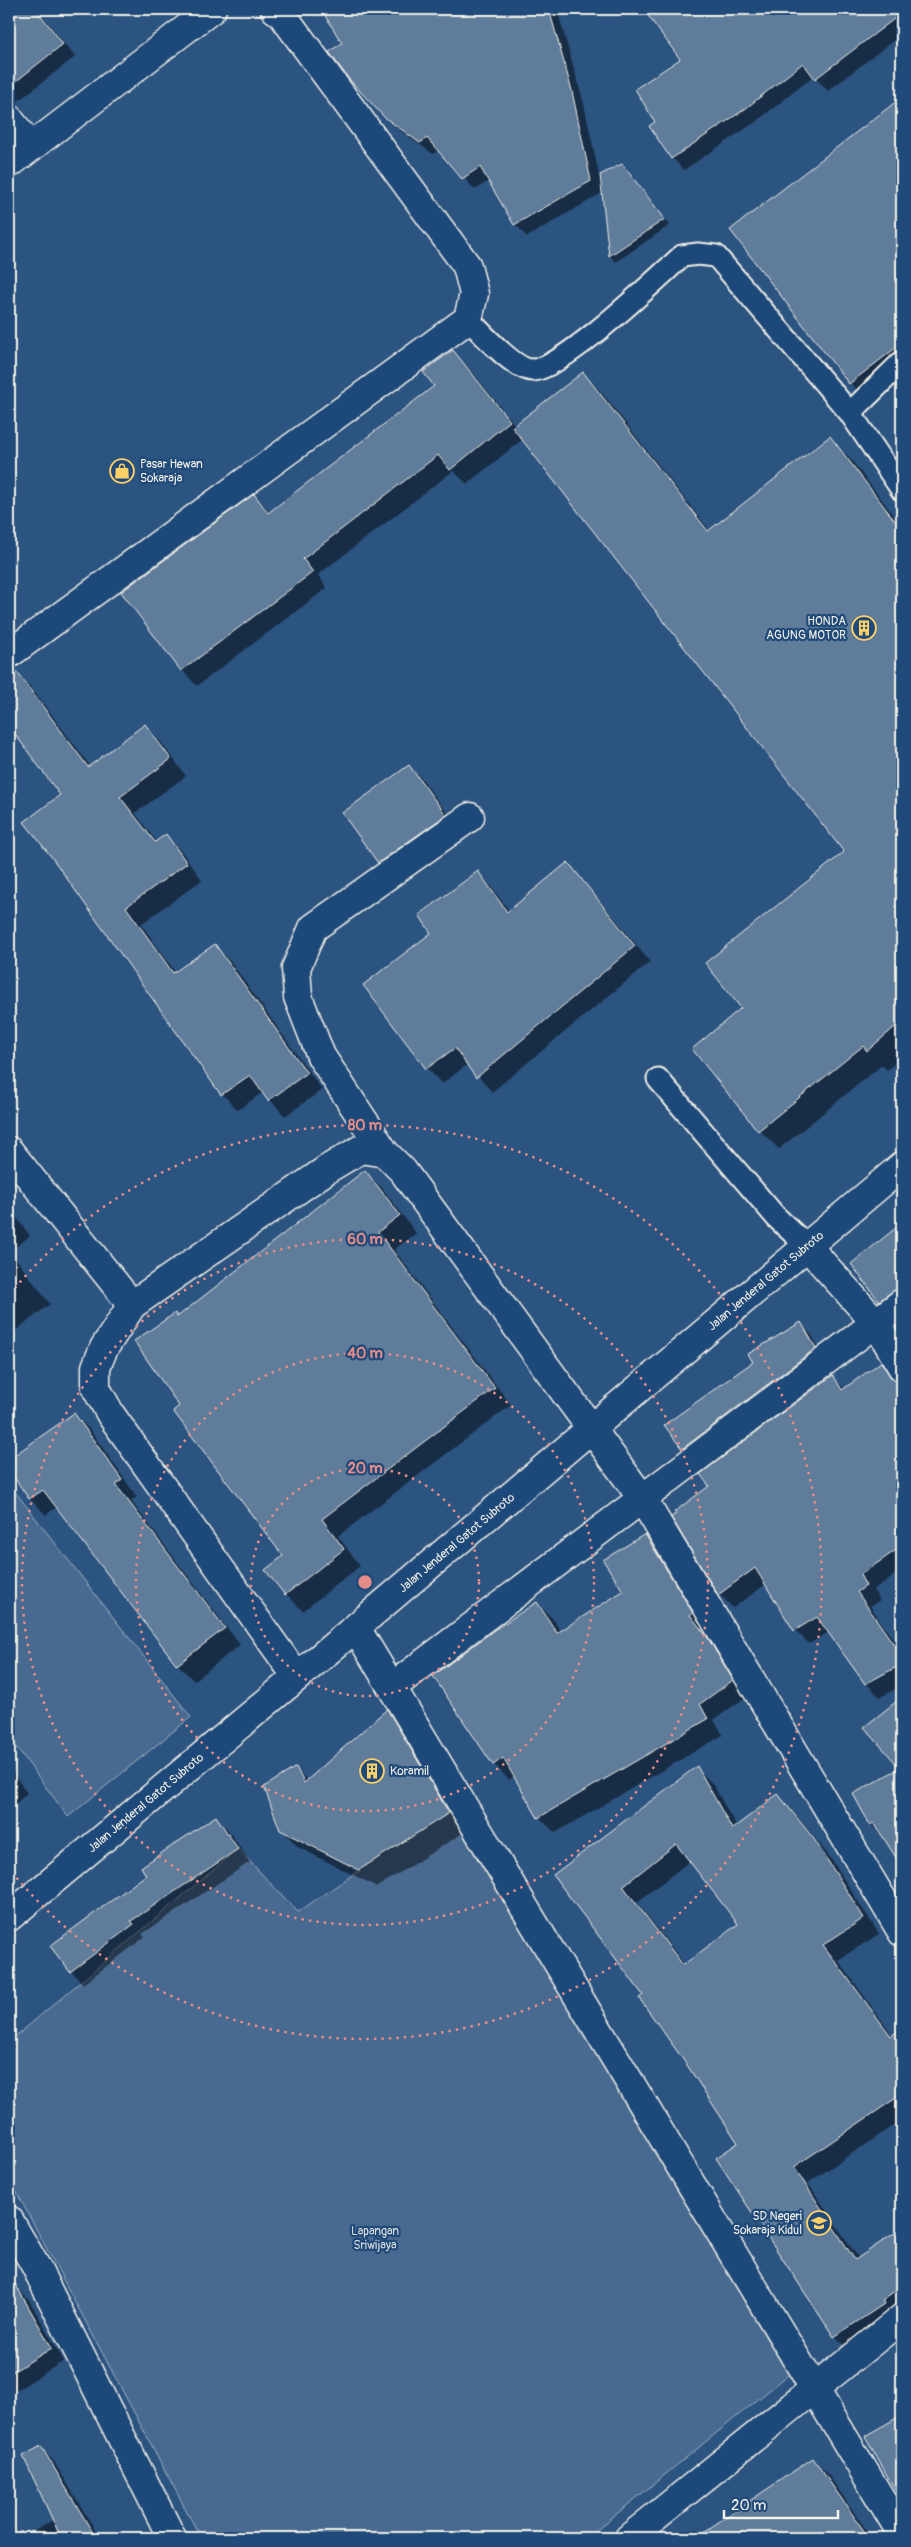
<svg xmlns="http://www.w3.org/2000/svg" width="911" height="2547" font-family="Pangolin,sans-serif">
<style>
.green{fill:#496b90;stroke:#9eaebc}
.shadow{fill:#0007;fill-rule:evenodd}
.building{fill:#5e7b9a;stroke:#f4f1e8;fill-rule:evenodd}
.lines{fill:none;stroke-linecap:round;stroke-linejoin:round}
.lane-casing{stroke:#f4f1e8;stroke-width:25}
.street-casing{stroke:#f4f1e8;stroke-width:31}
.secondary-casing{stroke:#f4f1e8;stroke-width:31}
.highway-casing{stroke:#f4f1e8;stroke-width:31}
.lane{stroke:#1f4a7a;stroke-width:21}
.street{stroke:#1f4a7a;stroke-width:28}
.secondary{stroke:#1f4a7a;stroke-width:28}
.highway{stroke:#1f4a7a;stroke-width:28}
.ring{fill:none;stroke:#e58c88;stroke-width:2.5;stroke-dasharray:2.5 5}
.labels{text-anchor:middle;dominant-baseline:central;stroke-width:4.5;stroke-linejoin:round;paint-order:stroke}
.poi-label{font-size:12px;fill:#f4f1e8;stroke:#1f4a7a;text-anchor:start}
.street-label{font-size:12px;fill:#f4f1e8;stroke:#1f4a7a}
.park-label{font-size:12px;fill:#dadddb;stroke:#1f4a7a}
.centre{fill:#e58c88;stroke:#1f4a7a;stroke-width:2.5}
.ring-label{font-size:15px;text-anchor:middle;font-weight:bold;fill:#e58c88;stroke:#1f4a7a;stroke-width:4.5;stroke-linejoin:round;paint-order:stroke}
</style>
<rect width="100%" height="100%" fill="#2c5481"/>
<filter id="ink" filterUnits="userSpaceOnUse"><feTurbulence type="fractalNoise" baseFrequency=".02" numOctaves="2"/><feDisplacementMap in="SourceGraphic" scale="10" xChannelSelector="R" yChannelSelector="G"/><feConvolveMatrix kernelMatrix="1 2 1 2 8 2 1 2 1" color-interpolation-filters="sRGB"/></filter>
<g filter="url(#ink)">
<path class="green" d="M9,1484l182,233 -123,100 -59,-80z
M464,1799l329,572 -206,167h-386l-192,-360v-136l229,-193 60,63z"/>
<path class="shadow" d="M9,9h28l38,48 -66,51z
M323,9h234l27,95 17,80 21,-19 48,60 -54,37 -6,-6 -6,-64 -77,45 -12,-13 -26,-43 -14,9 -36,-40 -6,4 -35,-25 -13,-13z
M644,9h258v25l-74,57 -14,-15 -57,45 -73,49 -12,-12 -15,-36 24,-63z
M902,99v283l-30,23 -22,-22 -118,-153z
M453,351l15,16 48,59 67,-53 19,20 108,138 119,-93 20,19 53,69v531l-15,13 -5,-5 -103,84 -20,-19 -66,-81 50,-41 102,-156 -322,-413 -56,45 -14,-13 -135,104 9,13 -130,98 -15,-16 -60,-78 132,-96 17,17 165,-127z
M14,670l16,16 61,81 54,-41 16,16 25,34 -51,37 22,29 9,-6 16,16 20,28 -61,44 35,49 38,-28 16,16 92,129 -37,26 -22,-24 -25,18 -16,-16 -168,-235 8,-64 -53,-71v-50z
M409,766l13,13 36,49 -66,46 -13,-12z
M567,864l16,16 67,82 -158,130 -24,-28 -26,20 -15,-16 6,-135 44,-60 16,16 17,23z
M365,1171l17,17 34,45 -22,17 117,155 -173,131 22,30 -57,45 -17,-17 -1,-38 -104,-150 -3,-88z
M9,1207l21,29 -20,15 40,53 -41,32z
M902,1225v84l-8,5 -42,-50z
M800,1324l11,10 15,25 -133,100 -10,-11 71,-85z
M881,1363l17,20 4,1v186l-29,20 7,10 -10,6 32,46v11l-35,19v2l-38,-52 -20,12 -14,-14 -29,-46 -33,24 -14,-14 -8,-108 121,-109 13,12z
M74,1414l16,16 47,67 -6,4 109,144 -46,36 -16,-16 -121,-158 -11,8 -16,-16 -21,-31v-7z
M645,1535l15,16 47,78 -2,2 18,24 24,41 -33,24 9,15 -168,98 -16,-16 -24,-41 -6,4 -15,-16 43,-161 16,16 8,13 64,-40z
M902,1665v21l-22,11 -13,-13z
M902,1699v165l-17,-26 -14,-13 -17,-31 48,-26 -36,-41z
M387,1711l17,17 62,103 -89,56 -79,-40 -17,-18 15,-60 12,12z
M9,1767l18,26 -18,17z
M697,1768l15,15 25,44 41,-31 15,15 36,45 50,78 -41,26 55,76 9,-6v90l-94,63 51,76 43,-30v83l-52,39 -15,-15 -96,-193 -94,-148 -90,-119zM690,1861l50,63 -55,41 -48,-63z
M216,1818l12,12 22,32 -108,72 3,3 -62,47 -12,-13 77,-96z
M9,2040l5,7 -5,4z
M16,2287l13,13 35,61 -55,34v-104z
M902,2416v84l-35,-64z
M41,2448l12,12 47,78h-77l30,-18z
M813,2459l14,14 45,65h-190l16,-9 5,5z"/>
<path class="building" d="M9,9h27l27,35 -54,43z
M321,9h228l23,82 19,90 -77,44 -34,-58 -18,12 -35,-41 -7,5 -36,-26 -36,-39 -19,-26 13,-9z
M643,9h259v4l-87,66 -12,-16 -58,46 -74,50 -22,-33 6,-4 -20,-33 45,-30z
M902,97v246l-53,41 -119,-154z
M622,164l43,55 -56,37 -9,-81z
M453,350l57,71 -60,49 -12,-15 -135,104 10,13 -132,99 -60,-79 133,-98 14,19 166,-127 -11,-14z
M583,372l125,159 122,-95 72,94v491l-35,30 -4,-5 -105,85 -66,-82 49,-41 -36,-45 139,-111 -332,-425z
M14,668l74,99 57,-43 26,35 -51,38 35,45 11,-8 21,29 -61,44 47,66 42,-29 92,129 -39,28 -18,-26 -29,20 -168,-236 -29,-37 36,-27 -51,-69v-57z
M409,765l37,50 -68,48 -36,-50z
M568,862l67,84 -159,132 -21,-30 -29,21 -63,-84 68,-52 -12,-18 59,-44 29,41z
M365,1170l35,45 -22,17 117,156 -173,131 22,30 -59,46 -20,-25 18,-14 -110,-145 6,-5 -45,-65 41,-28 2,4z
M902,1223v65l-9,3 -14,10 -28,-37z
M801,1322l15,26 -134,101 -18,-24 89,-63 -5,-8z
M881,1362l13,18 8,3v163l-42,29 6,11 -9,6 45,64v8l-37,20 -48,-67 -23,14 -39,-63 -37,27 -47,-78 5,-3 -2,-2 35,-26 -9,-12 133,-99 9,15z
M74,1413l48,67 -6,5 109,143 -48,37 -134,-175 -14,9 -20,-29v-11z
M645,1534l48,79 -3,2 18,23 25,42 -33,24 8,15 -170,99 -35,-60 -10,7 -60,-89 61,-46 43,-28 20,31 66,-42 -20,-31z
M902,1697v170l-28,-44 -4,2 -17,-31 47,-26 -36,-41z
M387,1709l62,104 -90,57 -79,-40 -16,-43 32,-20 8,16z
M697,1766l35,63 46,-35 36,45 50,79 -41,27 68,91 11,-8v66l-108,73 61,93 47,-32v58l-20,14 2,4 -50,33 -118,-179 22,-15 -51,-78 -48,-67 4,-3 -90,-120zM676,1844l62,80 -55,41 -60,-79z
M216,1816l22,33 -107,72 3,3 -64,48 -20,-26 96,-71 -5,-8z
M9,2273l43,75 -43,26z
M902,2415v87l-37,-66z
M41,2446l55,92h-35l-38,-82z
M813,2458l56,80h-174z"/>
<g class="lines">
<g class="lane-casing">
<path id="lane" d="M468,319c13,13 48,53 66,51 32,-4 120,-89 148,-114l16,-2 18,2 134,157 52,77
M850,413l52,-51
M658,1079l118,138 31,29"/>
</g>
<g class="street-casing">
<path id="street" d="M9,119l22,28
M9,164l203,-155
M9,654l459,-335 6,-25 -7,-28 -186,-253 -6,-4
M9,1151l123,154
M385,1153l-64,-97 -23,-59 -2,-29 17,-40 157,-111
M807,1246l69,77 26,44
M356,1628l546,906
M297,1677l-186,-262 -15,-27v-21l8,-19 28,-43 197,-137 32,-19 24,4 18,18 239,327 260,434
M392,1687l510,-384
M629,2538l273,-220"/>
</g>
<g class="secondary-casing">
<path id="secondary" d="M9,2220l26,45 137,273"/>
</g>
<g class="highway-casing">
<path id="highway" d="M9,1917l288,-240 605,-511"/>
</g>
<use href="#lane" class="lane"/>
<use href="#street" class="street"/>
<use href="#secondary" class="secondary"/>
<use href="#highway" class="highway"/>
</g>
</g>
<g class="ring">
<circle cx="365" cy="1582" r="114"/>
<circle cx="365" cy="1582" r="229"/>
<circle cx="365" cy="1582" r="343"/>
<path d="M10 1294A457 457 0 1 1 10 1870"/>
</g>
<defs>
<g id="shop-ring" transform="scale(1.25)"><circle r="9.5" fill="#1f4a7a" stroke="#ffd166" stroke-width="1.5"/><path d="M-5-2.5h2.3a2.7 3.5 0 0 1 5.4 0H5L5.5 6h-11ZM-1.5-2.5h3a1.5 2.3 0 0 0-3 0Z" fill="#ffd166"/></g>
<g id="building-ring" transform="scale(1.25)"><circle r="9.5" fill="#1f4a7a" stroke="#ffd166" stroke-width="1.5"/><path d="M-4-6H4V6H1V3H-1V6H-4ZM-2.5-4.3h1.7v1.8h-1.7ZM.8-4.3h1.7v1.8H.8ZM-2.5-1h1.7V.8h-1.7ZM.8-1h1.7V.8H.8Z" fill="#ffd166"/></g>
<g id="school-ring" transform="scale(1.25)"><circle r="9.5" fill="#1f4a7a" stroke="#ffd166" stroke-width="1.5"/><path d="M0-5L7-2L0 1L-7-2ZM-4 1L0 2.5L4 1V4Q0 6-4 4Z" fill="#ffd166"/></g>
</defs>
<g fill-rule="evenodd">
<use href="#shop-ring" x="122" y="471"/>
<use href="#building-ring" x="864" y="628"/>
<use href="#building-ring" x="372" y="1771"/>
<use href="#school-ring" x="819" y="2223"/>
</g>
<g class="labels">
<g class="poi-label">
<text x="140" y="464">Pasar Hewan<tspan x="140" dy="14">Sokaraja</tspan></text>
<text x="846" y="621" text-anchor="end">HONDA<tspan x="846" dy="14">AGUNG MOTOR</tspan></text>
<text x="390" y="1771">Koramil</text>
<text x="802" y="2216" text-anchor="end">SD Negeri<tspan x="802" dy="14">Sokaraja Kidul</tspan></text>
</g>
<g class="street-label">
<text transform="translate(766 1281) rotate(-40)">Jalan Jenderal Gatot Subroto</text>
<text transform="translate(457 1543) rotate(-40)">Jalan Jenderal Gatot Subroto</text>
<text transform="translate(146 1803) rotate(-40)">Jalan Jenderal Gatot Subroto</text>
</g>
<g class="park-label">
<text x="375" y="2231">Lapangan<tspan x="375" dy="14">Sriwijaya</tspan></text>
</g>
</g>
<circle cx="365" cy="1582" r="8" class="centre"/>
<g class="ring-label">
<text x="365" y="1130">80 m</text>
<text x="365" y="1244">60 m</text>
<text x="365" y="1358">40 m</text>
<text x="365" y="1473">20 m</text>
</g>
<rect width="911" height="2547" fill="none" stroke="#1f4a7a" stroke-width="30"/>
<rect x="15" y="15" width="881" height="2517" fill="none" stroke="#f4f1e8" stroke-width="2" filter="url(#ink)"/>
<path d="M724 2510v8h114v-8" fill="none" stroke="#f4f1e8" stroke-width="2.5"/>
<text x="731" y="2510" font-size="15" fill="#f4f1e8" stroke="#1f4a7a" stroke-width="4" paint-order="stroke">20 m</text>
</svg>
